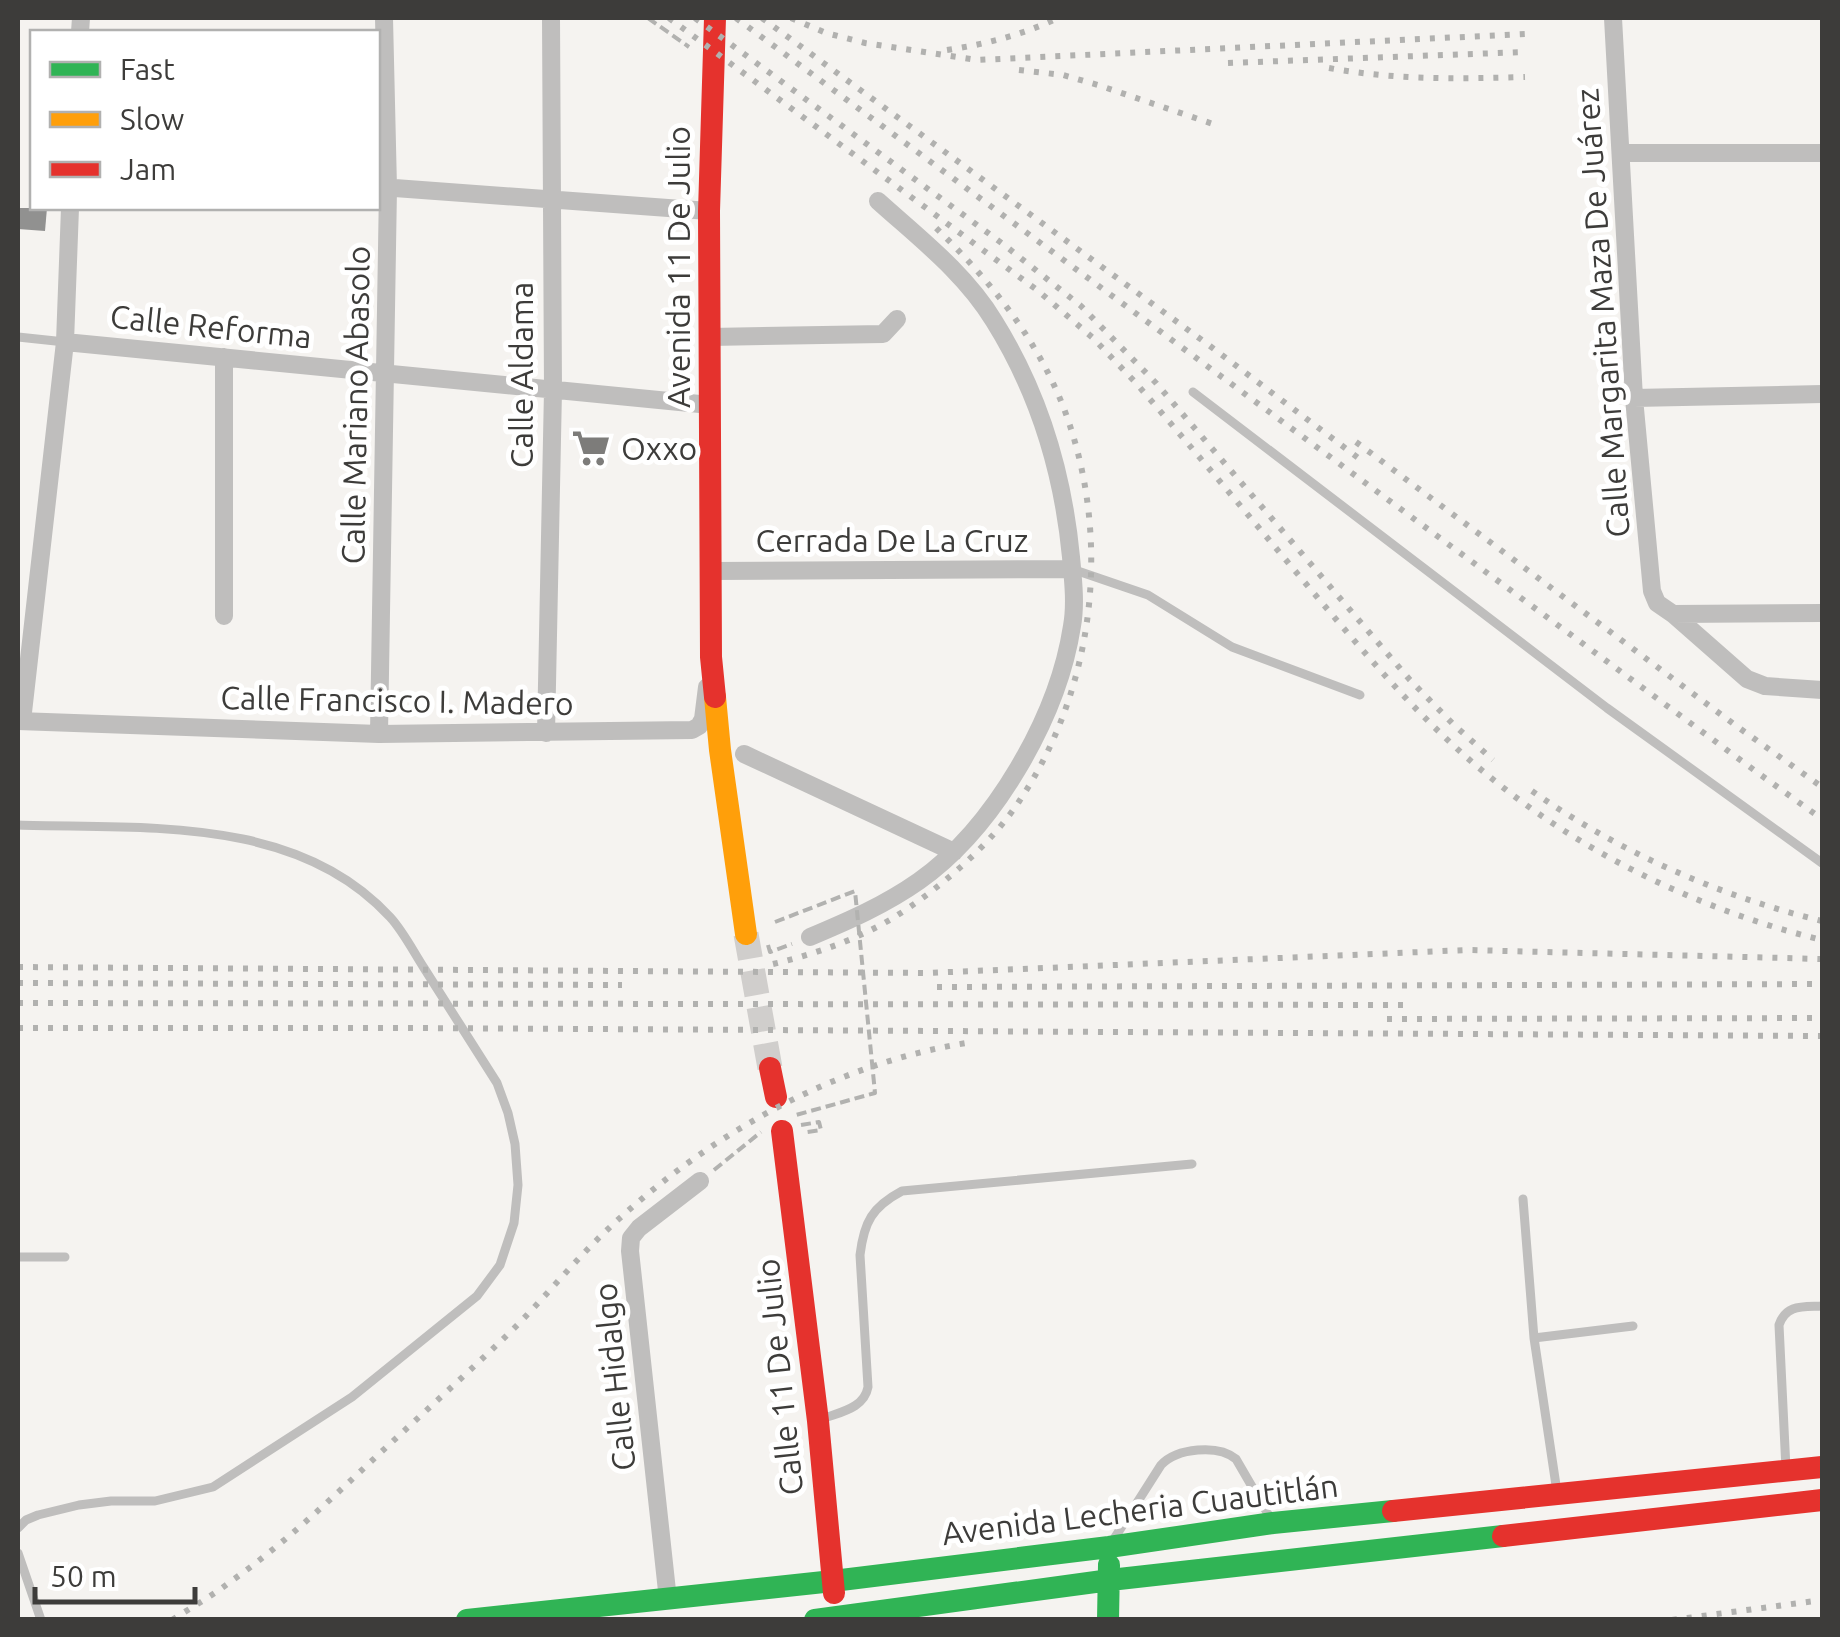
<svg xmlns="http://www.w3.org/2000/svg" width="1840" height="1637" font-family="Ubuntu,sans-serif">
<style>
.building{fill:#919190}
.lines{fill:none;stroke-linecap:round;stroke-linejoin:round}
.secondary-tunnel{stroke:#d0cecc;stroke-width:25;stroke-dasharray:25 12;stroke-linecap:butt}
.path{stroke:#b2b2b0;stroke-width:4;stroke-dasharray:10 5;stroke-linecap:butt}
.lane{stroke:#bfbebd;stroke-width:9}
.street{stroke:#bfbebd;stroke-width:18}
.fast{stroke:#30b455;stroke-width:22}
.slow{stroke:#ff9f0a;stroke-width:22}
.jam{stroke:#e5322d;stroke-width:22}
.rail{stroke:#b1b1af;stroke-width:6;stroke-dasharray:5 10;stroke-linecap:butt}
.path-bridge{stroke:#b2b2b0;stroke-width:4;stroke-dasharray:10 5;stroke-linecap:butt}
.labels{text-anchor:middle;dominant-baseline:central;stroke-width:10;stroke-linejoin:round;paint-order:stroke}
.street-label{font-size:32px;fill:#3d3c3a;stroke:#fff}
.poi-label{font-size:32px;fill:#3d3c3a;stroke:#fff;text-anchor:start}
</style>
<rect width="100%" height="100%" fill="#f5f3f0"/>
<path class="building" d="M18,208h29l-2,23 -27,-2z"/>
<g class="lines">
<path class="secondary-tunnel" d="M746,934l24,134"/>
<path class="path" d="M648,18l41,29
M768,945l2,7 22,-8
M801,1125l18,-3 2,8 -14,2
M714,1170l47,-38"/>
<path class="lane" d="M18,337l47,5
M1193,392l414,316 215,155
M1072,569l76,26 84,52 128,48
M18,825c125,4 279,-10 372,92 13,14 23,34 34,51 24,38 49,77 73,115l11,30 7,31 3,41 -4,38 -14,42 -23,31 -125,101 -139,90 -58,14h-44l-32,4 -41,10 -12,5 -8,8
M1523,1199l11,139 23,154
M18,1257h47
M1534,1338l99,-12
M820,1420c19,-8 44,-11 48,-33l-8,-132c4,-33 12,-48 42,-64l290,-27
M1786,1469l-7,-144c7,-21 24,-18 43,-19
M1112,1542l49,-77c16,-17 57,-21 75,-6l36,62
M18,1553l23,67"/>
<path class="street" d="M1613,18l21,380 18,193 5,12 16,11 74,65 18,7 57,4
M80,32l1,-14
M1621,153h201
M381,187l328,24
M710,337l173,-3 14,-15
M65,342l645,63
M1634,398l188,-4
M711,571l361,-2
M1673,614l149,-1
M224,616v-259
M18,721l361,13 313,-4 7,-4 4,-7 4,-32
M22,721l43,-379 5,-134
M546,733l7,-343 -2,-372
M379,734l9,-546 -4,-170
M744,754l210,98
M810,937c38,-16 75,-32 109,-56 75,-53 139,-164 153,-255 4,-22 1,-47 -1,-69 -8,-84 -32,-164 -77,-236 -29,-48 -75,-83 -116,-120
M668,1600l-38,-349 1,-13 8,-10 61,-47"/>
<path class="fast" d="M467,1620l366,-39 276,-34 164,-24 120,-12
M815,1620l295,-40 393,-44
M1108,1620l1,-55"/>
<path class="slow" d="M715,697l5,53 26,184"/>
<path class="jam" d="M715,697l-4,-40 -2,-446 6,-193
M770,1068l6,29
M782,1131l36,290 16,172
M1393,1511l429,-44
M1503,1536l319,-36"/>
<path class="rail" d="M669,18l368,272 56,48 42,44c60,69 118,139 177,209 56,66 111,132 178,186 96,79 213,134 332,163
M695,18l308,226 78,62 75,77 254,297 43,44 40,36
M736,18l1022,755 64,46
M762,18l448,328 155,117
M791,18l35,15 39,10 112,17 549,-26
M947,50c39,-6 75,-15 111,-32
M1228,63l298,-11
M1329,68c66,12 130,11 196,9
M1019,70l44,5 35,10 115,39
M1356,442l379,283 87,62
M1532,791c87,61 187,105 290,130
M773,964c42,-10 83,-24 120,-46 45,-28 98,-73 127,-118 77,-116 93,-269 41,-399 -28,-68 -75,-125 -128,-176
M18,967l909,6 541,-23 354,9
M18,983l604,2
M937,987l885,-3
M18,1003l1389,2
M1387,1019l435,-1
M18,1028h396l1408,8
M172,1620c20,-13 40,-24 58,-38 54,-38 101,-83 149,-128 41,-38 83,-76 123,-114 37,-35 68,-75 105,-110 99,-94 229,-168 366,-188
M1672,1620l150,-20"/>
<path class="path-bridge" d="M775,922l80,-31 20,202 -79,22"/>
</g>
<defs>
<g id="supermarket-bare" transform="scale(3)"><path d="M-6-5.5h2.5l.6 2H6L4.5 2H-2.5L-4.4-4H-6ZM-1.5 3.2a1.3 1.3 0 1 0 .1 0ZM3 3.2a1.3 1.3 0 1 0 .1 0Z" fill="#7d7c7a" stroke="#fff" stroke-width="2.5" paint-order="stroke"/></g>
</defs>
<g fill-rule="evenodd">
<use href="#supermarket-bare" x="591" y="448"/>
</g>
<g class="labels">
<g class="street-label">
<text transform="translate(678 267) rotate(-90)">Avenida 11 De Julio</text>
<text transform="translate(1602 313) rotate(-94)">Calle Margarita Maza De Juárez</text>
<text transform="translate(211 326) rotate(6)">Calle Reforma</text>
<text transform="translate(521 375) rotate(-90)">Calle Aldama</text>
<text transform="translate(355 405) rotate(-89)">Calle Mariano Abasolo</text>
<text x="892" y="540">Cerrada De La Cruz</text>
<text transform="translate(397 700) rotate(1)">Calle Francisco I. Madero</text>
<text transform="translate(614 1377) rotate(-96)">Calle Hidalgo</text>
<text transform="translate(779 1377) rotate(-96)">Calle 11 De Julio</text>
<text transform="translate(1140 1509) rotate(-7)">Avenida Lecheria Cuautitlán</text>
</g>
<g class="poi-label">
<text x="621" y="448">Oxxo</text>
</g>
</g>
<rect width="1840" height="1637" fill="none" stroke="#3d3c3a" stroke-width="40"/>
<rect x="30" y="30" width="350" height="180" fill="#ffffff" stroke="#b1b1b0" stroke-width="2.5"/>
<rect x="50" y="62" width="50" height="15" fill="#30b455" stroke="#b1b1b0" stroke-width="2.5"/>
<text x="120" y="80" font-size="30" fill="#3d3c3a">Fast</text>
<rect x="50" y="112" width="50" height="15" fill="#ff9f0a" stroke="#b1b1b0" stroke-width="2.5"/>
<text x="120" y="130" font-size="30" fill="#3d3c3a">Slow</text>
<rect x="50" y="162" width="50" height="15" fill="#e5322d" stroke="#b1b1b0" stroke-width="2.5"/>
<text x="120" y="180" font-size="30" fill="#3d3c3a">Jam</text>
<path d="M35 1587v15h160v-15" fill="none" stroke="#3d3c3a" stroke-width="5"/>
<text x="50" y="1587" font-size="30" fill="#3d3c3a" stroke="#ffffff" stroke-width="8" paint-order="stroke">50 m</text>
</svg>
